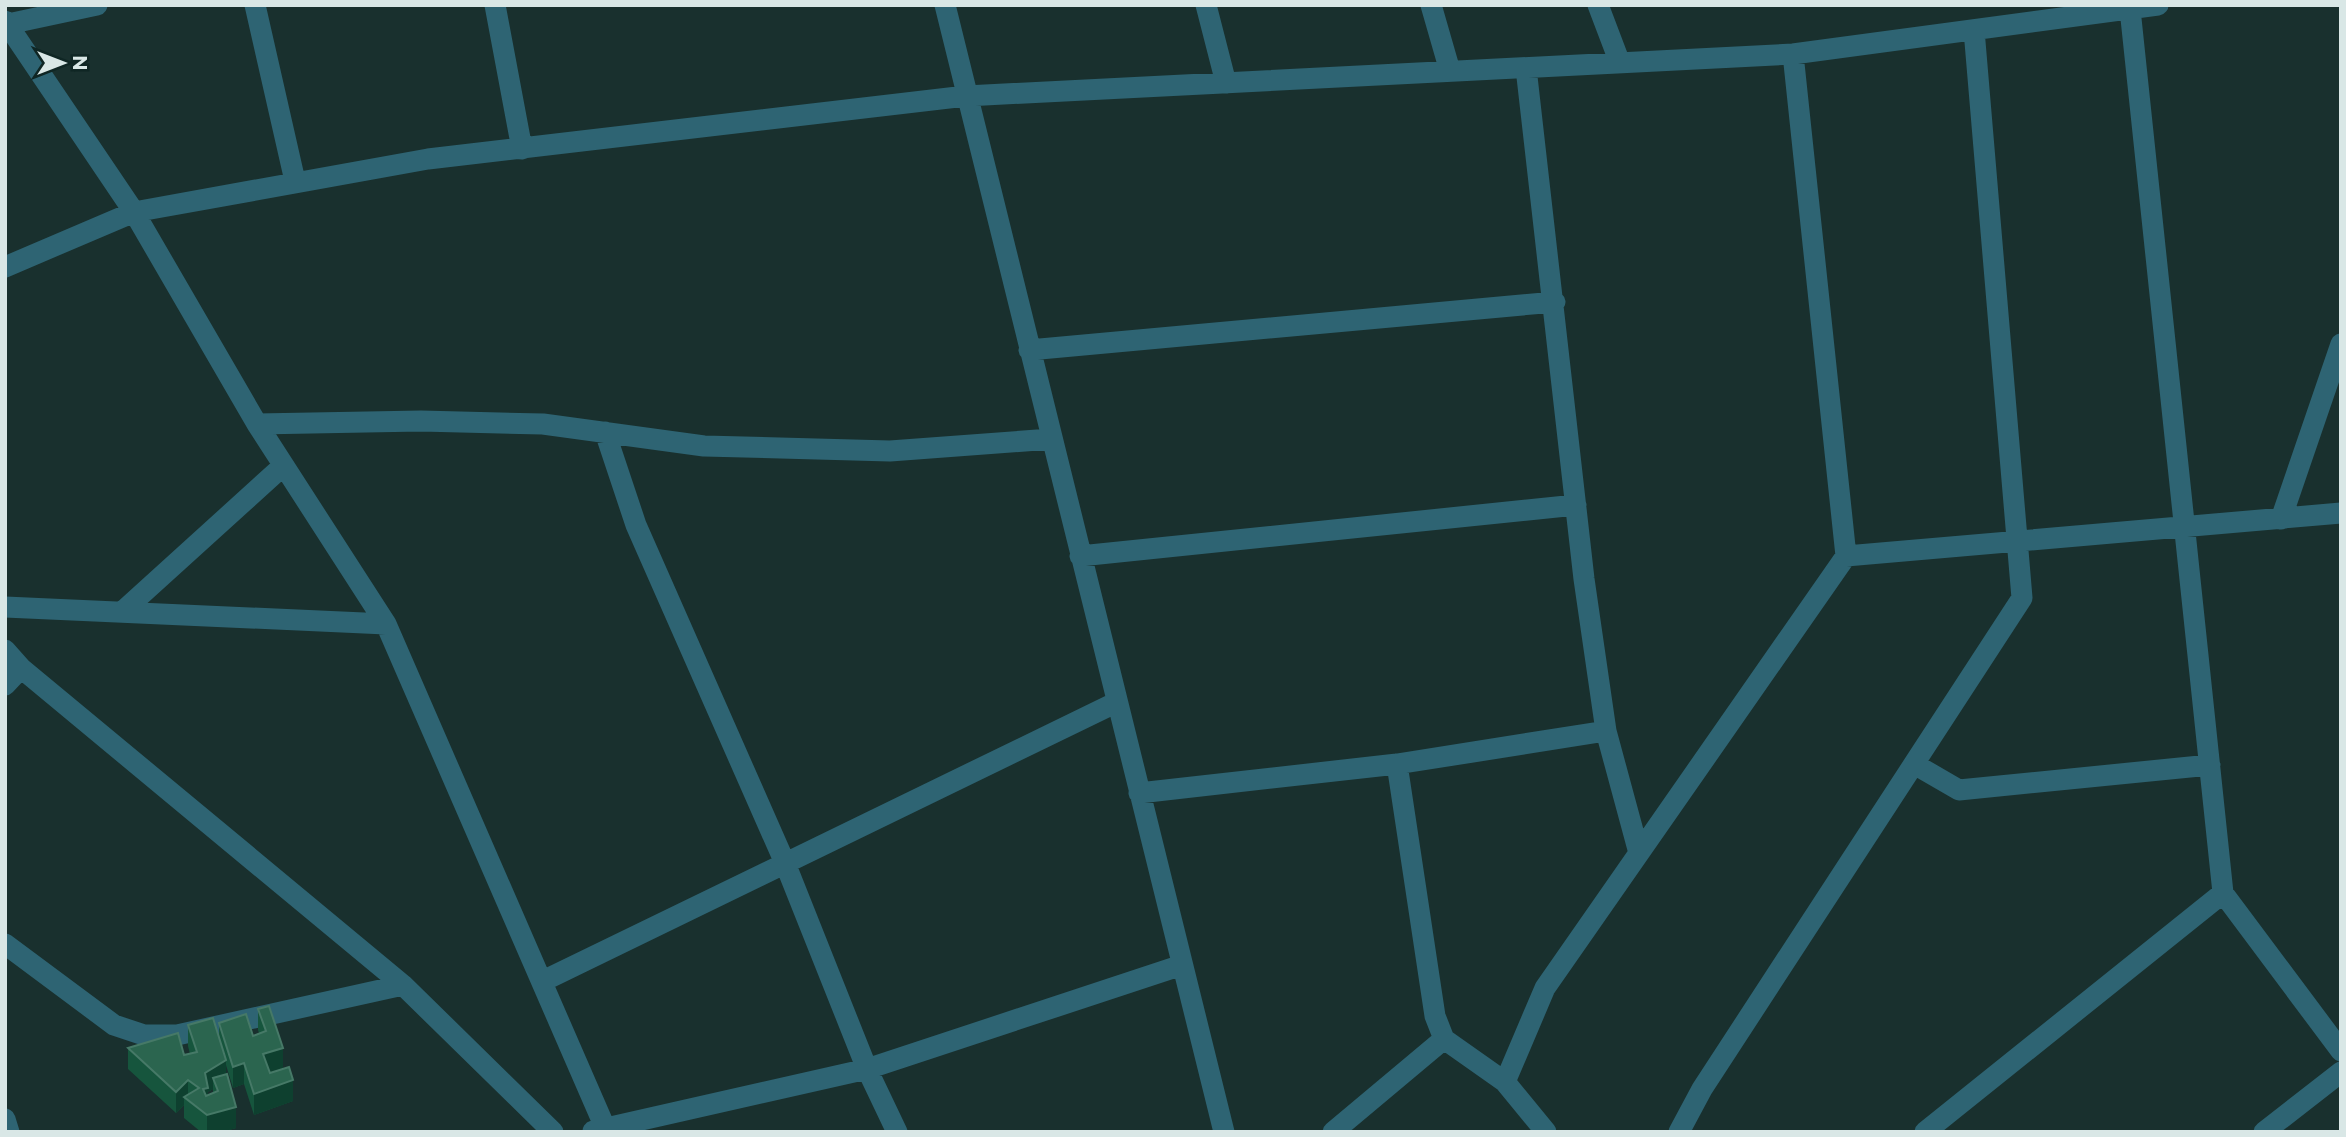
<svg xmlns="http://www.w3.org/2000/svg" width="2346" height="1137" font-family="Montserrat,sans-serif">
<style>
.lines{fill:none;stroke-linecap:round;stroke-linejoin:round}
.minor{stroke:#2e6473;stroke-width:21}
.wall{fill:#16553d;fill-rule:evenodd}
.shaded-wall{fill:#0e402f}
.building{fill:#2b654f;stroke:#467967;stroke-width:2}
</style>
<rect width="100%" height="100%" fill="#19302e"/>
<g class="lines">
<path class="minor" d="M255,5l40,176
M495,5l27,144
M945,5l279,1127
M1206,5l20,78
M1431,5l19,66
M1598,5l22,58
M2130,9l93,884 118,158
M5,21l129,191 123,212 129,200 221,508
M8,24l89,-19
M5,267l129,-55 294,-53 538,-63 827,-42 365,-49
M1029,350l526,-48
M257,424l164,-3 122,3 161,22 186,5 161,-12
M2281,519l60,-175
M1080,556l496,-51
M1846,556l495,-43
M5,607l381,17
M122,612l161,-146
M5,650l16,18 382,317 150,147
M5,685l16,-17
M1606,731l33,122
M1397,764l38,252 9,23 61,43
M1914,764l45,26 251,-25
M1139,793l258,-29 209,-33 -22,-152 -58,-511
M5,944l109,81 30,10h33l226,-50
M543,981l574,-279
M5,1119l4,13
M593,1131l274,-62 -82,-206 -149,-338 -31,-93
M897,1132l-30,-63 315,-104
M1333,1132l111,-93
M1546,1132l-41,-50 40,-94 301,-432 -53,-502
M1679,1132l23,-43 320,-491 -48,-568
M1925,1132l298,-239
M2264,1132l77,-60"/>
</g>
<path class="wall" d="M258,1009l25,59 10,33 -39,14 -10,-31 -11,4 -7,-23v10l10,53 -14,4h-21l-17,-14v-13l-8,8 -48,-44v-21l56,7 6,-1 -2,-8v-21l31,12v-14l34,13 6,-3 -1,-3zM213,1089v4l-5,2v-3z"/>
<path class="shaded-wall" d="M283,1048v21l-20,6v-21z
M226,1060v21l-13,-3v11l-5,3v17l-5,-20 2,-16z
M244,1063v21l-11,4v-21z
M188,1080v21l-4,-4v8l-8,8v-21z
M293,1080v21l-39,14v-21z
M236,1107v21l-14,4h-15v-17z"/>
<path class="building" d="M269,1006l14,42 -20,6 7,19 19,-6 4,13 -39,14 -10,-31 -11,4 -14,-44 27,-9 7,22 13,-5 -8,-22z
M213,1018l13,42 -21,13 3,15 -5,1 3,7 12,-5 -5,-13 14,-4 9,33 -29,8 -23,-18 15,-9 -11,-8 -12,12 -48,-44 50,-15 6,22 13,-3 -9,-27z"/>
<rect width="2346" height="1137" fill="none" stroke="#d9e7e6" stroke-width="14"/>
<g transform="translate(63 63) rotate(90)" stroke="#0f2624" stroke-width="5" paint-order="stroke">
<path d="M0-5L12 26L0 18L-12 26Z" fill="#d9e7e6"/>
<text y="-10" font-size="19" font-weight="bold" text-anchor="middle" fill="#d9e7e6">N</text>
</g>
</svg>
